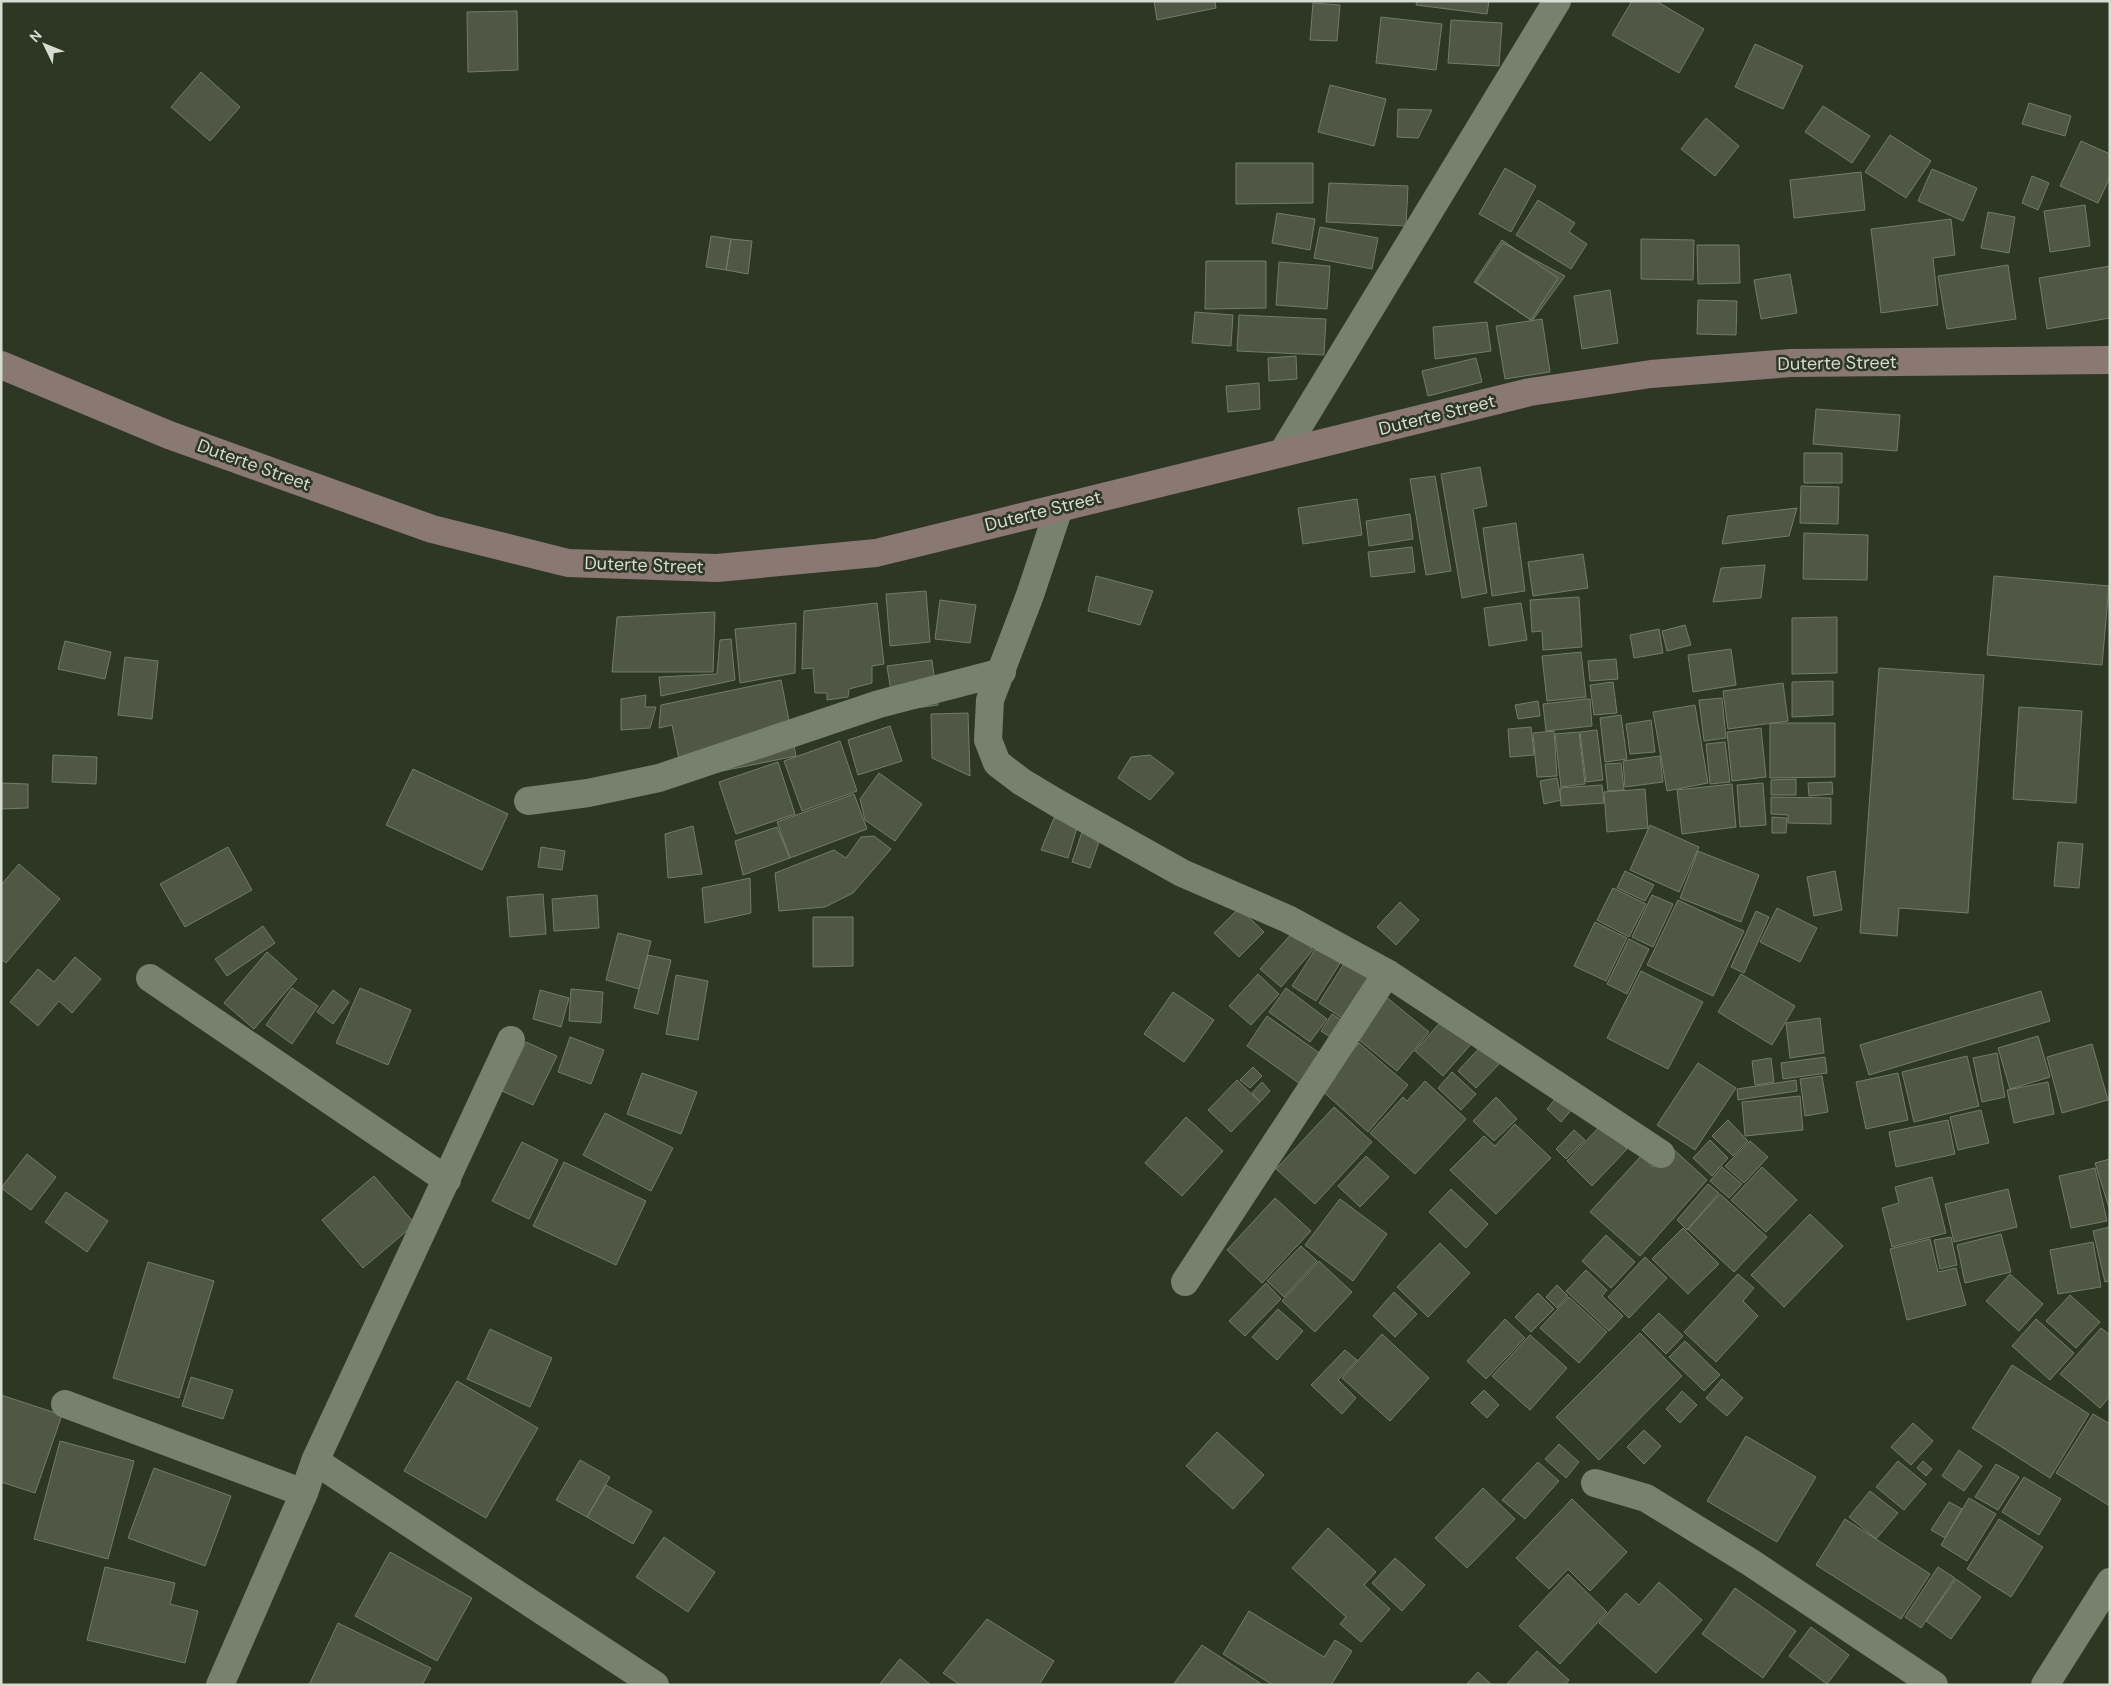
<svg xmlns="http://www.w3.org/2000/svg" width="2111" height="1686" font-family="'DM Sans',sans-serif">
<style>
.building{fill:#505845;stroke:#737c68}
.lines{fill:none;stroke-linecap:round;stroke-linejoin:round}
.minor{stroke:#78816d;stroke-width:28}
.secondary{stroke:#8a7872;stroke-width:28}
.labels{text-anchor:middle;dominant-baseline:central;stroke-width:5;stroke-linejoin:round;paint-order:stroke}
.street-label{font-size:18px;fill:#d7dcd1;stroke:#2e3624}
</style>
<rect width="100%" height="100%" fill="#2e3624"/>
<path class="building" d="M1154,1h61l1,7 -59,12z
M1417,1h72l-2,13 -71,-9z
M1632,1h24l48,28 -25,44 -67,-38z
M1313,3l27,2 -3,36 -27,-1z
M517,11l1,59 -50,2 -1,-60z
M1381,17l61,7 -6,46 -60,-7z
M1451,20l51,3 -3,43 -51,-3z
M1755,44l48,22 -20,43 -48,-22z
M201,72l39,35 -30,34 -39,-34z
M1330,85l56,14 -12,47 -56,-14z
M2029,103l42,13 -6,20 -43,-12z
M1823,106l47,30 -18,27 -47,-31z
M1398,109l34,1 -14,28 -21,-1z
M1706,118l33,28 -24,30 -34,-27z
M1890,135l41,26 -25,37 -41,-26z
M2081,141l29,13v23l-12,26 -38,-17z
M1236,163h77v40l-77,1z
M1505,168l31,18 -25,46 -32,-18z
M1932,169l45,19 -14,33 -45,-20z
M1861,172l4,38 -71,8 -4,-38z
M2032,176l17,7 -11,27 -16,-7z
M1329,183l79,3 -2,40 -80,-4z
M1538,200l37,23 -6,9 18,12 -16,25 -55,-34z
M2085,205l5,41 -40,6 -6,-41z
M1988,212l27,5 -6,36 -28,-5z
M1277,213l38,6 -5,31 -38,-7z
M1951,219l4,36 -22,3 5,47 -57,8 -10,-84z
M1320,227l58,11 -6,31 -58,-11z
M711,236l20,3 -5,31 -20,-3z
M731,239l21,2 -4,33 -22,-4z
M1641,239l53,1 -1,40 -52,-1z
M1502,240l56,38 -27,42 -57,-38z
M1503,243l62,33 -33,45 -56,-39z
M1697,245h42l1,38 -42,1z
M1206,261h60v47l-61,1z
M1279,262l51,4 -3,43 -51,-4z
M2008,265l8,54 -69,10 -9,-53z
M2110,266v52l-63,11 -8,-51z
M1790,274l7,39 -36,6 -7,-39z
M1610,290l8,53 -36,6 -8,-53z
M1698,300l39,1 -1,34 -39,-1z
M1195,312l38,3 -2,31 -39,-3z
M1239,315l87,4 -2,36 -87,-4z
M1542,319l8,53 -45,7 -9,-53z
M1487,322l4,29 -56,8 -2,-32z
M1296,356l1,23 -28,2 -1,-23z
M1476,358l6,24 -54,14 -6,-25z
M1259,383l1,26 -32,3 -2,-26z
M1816,409l84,6 -3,36 -84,-7z
M1804,453h38v30h-38z
M1480,467l7,39 -14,3 14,84 -25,5 -21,-124z
M1435,476l16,95 -25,4 -16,-96z
M1801,486l38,1 -1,37 -38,-1z
M1357,499l5,36 -59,9 -5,-36z
M1797,508l-8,28 -67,8 6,-28z
M1410,514l3,25 -44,7 -3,-25z
M1516,523l9,68 -33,5 -9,-68z
M1804,533l64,2 -1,45 -64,-1z
M1412,547l3,25 -44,5 -3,-25z
M1583,554l5,34 -55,8 -5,-34z
M1765,565l-4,33 -48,4 8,-34z
M1096,576l57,15 -13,34 -52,-14z
M1994,576l115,10 -7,79 -115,-10z
M926,591l4,51 -40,4 -4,-52z
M1579,597l3,50 -39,3 -1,-19 -10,1 -2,-32z
M940,600l36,5 -6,38 -35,-4z
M877,603l7,61 -12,2v17l-23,6 -1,8 -21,3v-7h-12l-2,-25 -11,1 2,-58z
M1521,603l6,37 -38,6 -5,-38z
M715,612l-2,60h-101l5,-55z
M1837,617v56l-45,1v-56z
M796,623l-1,50 -55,10 -5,-54z
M1685,625l6,20 -24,6 -5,-20z
M1659,629l4,24 -29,5 -4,-23z
M731,639l4,41 -74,16 -2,-19 58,-3 3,-34z
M65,641l46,11 -6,27 -47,-10z
M1731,649l5,36 -43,7 -5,-37z
M1581,652l5,45 -39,4 -5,-45z
M125,657l33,4 -6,58 -34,-4z
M1616,659l2,20 -28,2 -2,-20z
M932,660l6,45 -44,6 -7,-45z
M1879,668l105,7 -16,238 -69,-5 -2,28 -37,-3z
M781,680l15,76 -113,23 -11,-54 -13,3 2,-23z
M1833,681v34l-41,2v-35z
M1613,682l4,31 -23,2 -4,-30z
M1783,683l5,38 -60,8 -5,-38z
M646,695l-1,12h11l-6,21 -29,2v-31z
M1722,698l4,40 -22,3 -5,-41z
M1585,699h5l2,27 -46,5 -3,-27z
M1538,701l2,15 -22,3 -3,-14z
M1695,705l13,78 -41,8 -14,-79z
M2019,707l63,4 -6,92 -63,-4z
M968,713l2,63 -38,-18 -1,-44z
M1621,715l6,44 -22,3 -5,-44z
M1651,720l4,32 -25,2 -4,-30z
M1770,723h65v54l-65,1z
M890,726l12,35 -44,14 -10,-35z
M1531,727l3,28 -24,2 -2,-28z
M1761,728l5,49 -34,4 -5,-49z
M1597,730l6,50 -17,2 -6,-50z
M1554,731l3,45 -20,1 -4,-44z
M1579,732l6,52 -24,3 -6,-53z
M840,741l17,50 -55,20 -18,-50z
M1725,742l5,40 -20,2 -4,-40z
M53,755l44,2 -1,27 -44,-2z
M1150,755l24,18 -24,27 -32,-22 13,-21z
M1660,756l3,26 -38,5 -2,-26z
M778,762l17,52 -59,20 -17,-52z
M1621,763l3,27 -16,1 -3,-27z
M413,769l95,45 -26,56 -96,-45z
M879,773l43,31 -27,37 -30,-21 -5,-21z
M1557,778l4,22 -17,4 -4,-23z
M1796,779v16h-25v-15z
M1832,782l1,12 -24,2 -1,-13z
M1,783l27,1v24l-27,1z
M1763,783l3,42 -26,2 -3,-42z
M1732,784l4,43 -54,7 -5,-44z
M1602,785l2,18 -43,3 -1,-18z
M1645,789l3,39 -41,4 -3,-40z
M854,794l13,35 -77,29 -13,-36z
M1771,797l60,1v26l-43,-1v-8l-17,-1z
M1772,817l15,1 -1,15h-14z
M1054,818l24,6 -10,34 -27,-8z
M1650,825l49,22 -20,45 -49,-22z
M693,826l9,48 -34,4 -3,-44z
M777,827l13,31 -47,17 -8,-34z
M1083,829l18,7 -11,32 -18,-6z
M874,836l17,13 -38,44 -28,14 -46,4 -4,-38 59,-23 12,8 15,-21z
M2058,842l25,2 -4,44 -25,-2z
M228,847l24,43 -67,37 -25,-43z
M541,847l24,4 -3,19 -24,-3z
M1698,851l61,24 -18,47 -61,-24z
M19,864l41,35 -54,64 -5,-4v-74z
M1625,871l29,14 -9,16 -28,-13z
M1835,871l7,39 -28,6 -7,-39z
M750,878l1,35 -46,10 -3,-35z
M1613,888l33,16 -17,33 -32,-17z
M543,894l3,40 -36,3 -3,-40z
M597,895l2,33 -45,3 -2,-32z
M1652,895l21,9 -20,43 -21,-10z
M1678,900l66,31 -31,65 -66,-31z
M1400,902l19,18 -23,25 -19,-18z
M1239,908l25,24 -25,25 -25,-24z
M1777,908l40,20 -17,34 -40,-20z
M1756,911l13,6 -25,56 -13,-6z
M813,917h40v49l-40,1z
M1595,922l32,16 -21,43 -32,-15z
M263,926l12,17 -48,33 -12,-17z
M1293,932l20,18 -32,37 -21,-18z
M618,933l33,8 -12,48 -33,-9z
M1629,939l20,10 -22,45 -20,-10z
M1320,942l24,15 -28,44 -24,-15z
M267,952l30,27 -43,50 -30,-26z
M648,955l23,5 -13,54 -24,-6z
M75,957l26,22 -29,34 -13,-12 -21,25 -28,-24 28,-33 16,13z
M1345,962l23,16 -26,40 -23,-15z
M1641,971l62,31 -35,67 -61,-31z
M1258,974l21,20 -28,31 -22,-19z
M1741,974l54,32 -23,39 -54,-33z
M676,975l32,6 -10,59 -32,-6z
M292,988l26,18 -26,38 -26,-19z
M360,988l51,22 -23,55 -52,-22z
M1286,988l41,31 -17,23 -41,-30z
M571,989l32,3 -2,31 -32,-2z
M333,990l16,12 -16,22 -16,-12z
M540,990l29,8 -8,29 -28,-8z
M2041,991l9,30 -181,54 -9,-30z
M1173,992l41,28 -30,42 -40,-28z
M1385,996l44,36 -32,39 -44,-36z
M1332,1014l11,7 -11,17 -11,-7z
M1267,1016l61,43 -21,30 -60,-43z
M1444,1018l28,25 -29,33 -28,-25z
M1820,1018l4,35 -34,5 -4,-35z
M2038,1036l12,41 -40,12 -12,-41z
M570,1037l34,13 -13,34 -33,-12z
M526,1042l31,14 -24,49 -31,-14z
M1359,1043l49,42 -40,47 -49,-44z
M1483,1044l18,18 -25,26 -18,-17z
M2092,1044l16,56 -46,13 -15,-56z
M1997,1053l8,44 -23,5 -9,-44z
M1967,1056l12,50 -65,16 -12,-50z
M1825,1057l2,16 -44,6 -2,-16z
M1771,1058l3,24 -19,3 -3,-24z
M1698,1063l38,25 -41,62 -38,-25z
M1253,1067l9,9 -12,12 -10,-8z
M1452,1072l24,22 -15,16 -23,-22z
M642,1073l55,19 -16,42 -54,-20z
M1898,1073l10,47 -42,9 -10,-47z
M1822,1076l6,36 -23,4 -5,-37z
M1237,1080l23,22 -29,30 -23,-22z
M1796,1080l1,11 -59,9 -1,-11z
M1425,1081l41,38 -51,55 -45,-41 33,-36 4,4z
M1262,1082l8,9 -10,11 -8,-9z
M2048,1082l6,32 -40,9 -7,-33z
M1559,1094l15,13 -13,15 -14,-13z
M1800,1096l3,34 -58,6 -3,-34z
M1496,1097l21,22 -23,22 -21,-20z
M1334,1107l38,35 -57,62 -39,-35z
M1981,1110l8,33 -31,7 -8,-33z
M605,1113l68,35 -22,43 -68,-36z
M1186,1117l37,34 -41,45 -37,-33z
M1728,1120l20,21 -15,15 -21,-20z
M1948,1120l7,34 -59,13 -7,-35z
M1515,1124l36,34 -55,56 -46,-44 34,-34 11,10z
M1602,1124l25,25 -35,37 -25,-25z
M1574,1130l11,10 -19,19 -10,-10z
M1710,1140l18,18 -16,18 -19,-18z
M1750,1141l18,16 -24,26 -19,-17z
M522,1142l36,18 -29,59 -37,-18z
M1671,1147l36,33 -67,76 -50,-44 51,-56 12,11z
M27,1154l29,23 -25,33 -30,-22z
M1366,1156l23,21 -29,30 -22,-21z
M2110,1159v52l-15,-48z
M564,1162l82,39 -30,64 -83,-39z
M1722,1167l20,17 -13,14 -19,-17z
M1762,1167l35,33 -31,32 -35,-32z
M2095,1168l12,53 -36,7 -12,-52z
M374,1176l41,48 -52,44 -41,-48z
M1932,1177l14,56 -54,14 -10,-39 17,-5 -4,-16z
M1708,1184l11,9 -32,37 -10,-10z
M1451,1189l37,35 -22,24 -37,-36z
M2008,1189l9,38 -63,15 -9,-38z
M66,1192l42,29 -21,31 -42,-30z
M1720,1194l47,43 -33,35 -46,-43z
M1275,1198l36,33 -49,52 -35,-33z
M1340,1199l47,35 -34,47 -48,-36z
M1810,1214l33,32 -59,61 -33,-32z
M2110,1227v54l-5,1 -12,-51z
M1683,1228l36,36 -31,30 -36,-35z
M2001,1234l10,38 -46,11 -8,-38z
M1606,1235l29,27 -24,26 -29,-27z
M1951,1237l6,28 -17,4 -6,-29z
M1930,1239l8,33 18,-4 10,37 -59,15 -17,-71z
M2093,1242l8,45 -43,7 -8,-44z
M1440,1243l30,30 -42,44 -31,-30z
M1301,1246l16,15 -33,36 -17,-16z
M1645,1257l22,21 -38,40 -21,-21z
M1319,1261l33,31 -37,40 -33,-31z
M148,1262l66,19 -35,117 -66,-20z
M1586,1270l21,20 -5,6 21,20 -14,15 -43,-40z
M1738,1274l16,14 -11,13 15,15 -42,46 -32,-30z
M2010,1274l33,30 -24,27 -33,-30z
M1266,1283l15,16 -36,37 -16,-15z
M1557,1285l11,11 -11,12 -11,-11z
M1394,1292l23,22 -22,23 -22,-21z
M1538,1293l16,16 -23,23 -16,-15z
M2070,1295l30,27 -24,26 -30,-27z
M1569,1297l38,35 -28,31 -39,-35z
M1278,1309l25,22 -26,29 -25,-23z
M1659,1313l24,23 -17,18 -24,-24z
M1505,1319l20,19 -39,41 -19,-18z
M2036,1319l38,34 -24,27 -38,-34z
M2101,1328l9,7v61l-10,12 -40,-34z
M490,1329l62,29 -22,49 -63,-28z
M1640,1333l42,43 -83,84 -43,-43z
M1382,1334l47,44 -39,43 -48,-43z
M1530,1335l37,33 -37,42 -38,-34z
M1685,1341l35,34 -16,16 -35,-34z
M1345,1350l12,10 -19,20 18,18 -14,16 -31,-29z
M2012,1365l77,49 -39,64 -78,-50z
M191,1377l42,13 -10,29 -41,-13z
M1722,1379l21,19 -16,18 -21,-18z
M457,1381l81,47 -52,90 -82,-47z
M1484,1390l15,15 -12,13 -16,-15z
M1682,1391l15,14 -17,18 -14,-14z
M1,1395l61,20 -27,78 -34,-11z
M2093,1414l17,10v82l-54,-33z
M1913,1423l20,18 -22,24 -20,-18z
M1644,1430l17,16 -17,18 -17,-17z
M1217,1432l47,43 -31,34 -47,-43z
M1746,1436l70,41 -39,65 -70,-41z
M60,1441l74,20 -26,98 -74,-20z
M1559,1444l20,18 -13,16 -21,-19z
M1959,1450l23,16 -18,25 -22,-15z
M580,1460l30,17 -23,40 -31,-17z
M1898,1461l28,23 -22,26 -28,-23z
M1923,1461l9,8 -6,7 -9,-8z
M1538,1462l21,19 -34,38 -23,-19z
M1996,1464l23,13 -21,33 -23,-13z
M154,1468l77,28 -26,70 -77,-28z
M2024,1477l37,22 -22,36 -37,-23z
M606,1485l46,26 -19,33 -46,-27z
M1483,1488l32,31 -48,49 -32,-30z
M1870,1491l28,22 -22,26 -27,-22z
M1969,1498l27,16 -29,47 -26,-16z
M1572,1499l55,53 -37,39 -22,-22 -19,20 -33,-31z
M1949,1502l13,7 -17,29 -14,-8z
M1845,1519l85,55 -29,45 -85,-54z
M1999,1519l44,28 -32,50 -44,-28z
M1328,1528l48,44 -12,13 26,24 -29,33 -21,-18 6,-7 -54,-49z
M664,1537l51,35 -27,40 -52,-35z
M390,1552l82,46 -35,63 -82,-45z
M1395,1558l30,27 -23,26 -30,-28z
M105,1567l70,16 -5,21 28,7 -13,52 -98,-23z
M1938,1567l17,11 -34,50 -16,-11z
M1568,1574l39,38 -47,52 -41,-38z
M1956,1579l25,18 -30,42 -25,-18z
M1659,1582l43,38 -46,53 -57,-50 27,-30 13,12z
M1735,1588l61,43 -33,47 -61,-44z
M1249,1611l75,46 11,-17 17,11 -21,34h-58l-50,-31z
M987,1619l67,42 -15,24h-79l-17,-12z
M338,1623l93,45 -9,17h-113z
M1811,1627l38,28 -22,29 -38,-28z
M1202,1645l61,40h-90z
M1537,1651l32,29 -4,5h-59z
M900,1659l31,26h-52z
M1478,1672l14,13h-26z"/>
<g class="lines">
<path class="minor" d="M1283,452l274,-451
M1059,508l-29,87 -40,105 -2,40 9,23 25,19 35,21 125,70 106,46 99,54 274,181
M528,801l60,-8 71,-15 220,-74 123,-32
M150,978l297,202
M1185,1282l202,-309
M65,1404l239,89
M315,1461l340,224
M1595,1483l51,15 104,64 184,123
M220,1685l84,-192 11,-32 196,-421
M2045,1685l65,-103"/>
<path class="secondary" d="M1,365l168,70 263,94 136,34 149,5 159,-15 654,-161 121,-18 140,-11 319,-3"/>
</g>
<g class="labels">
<g class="street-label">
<text transform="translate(1837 363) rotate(-1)">Duterte Street</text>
<text transform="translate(1437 415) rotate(-14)">Duterte Street</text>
<text transform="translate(254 465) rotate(20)">Duterte Street</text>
<text transform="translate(1043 511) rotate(-14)">Duterte Street</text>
<text transform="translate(644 565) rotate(2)">Duterte Street</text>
</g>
</g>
<rect width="2111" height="1686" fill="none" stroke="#d7dcd1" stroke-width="5"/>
<g transform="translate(45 45) rotate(313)" stroke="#2e3624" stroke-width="4" paint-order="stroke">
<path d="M0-4L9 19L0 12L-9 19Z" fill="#d7dcd1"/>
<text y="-8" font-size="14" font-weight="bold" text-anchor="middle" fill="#d7dcd1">N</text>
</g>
</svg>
